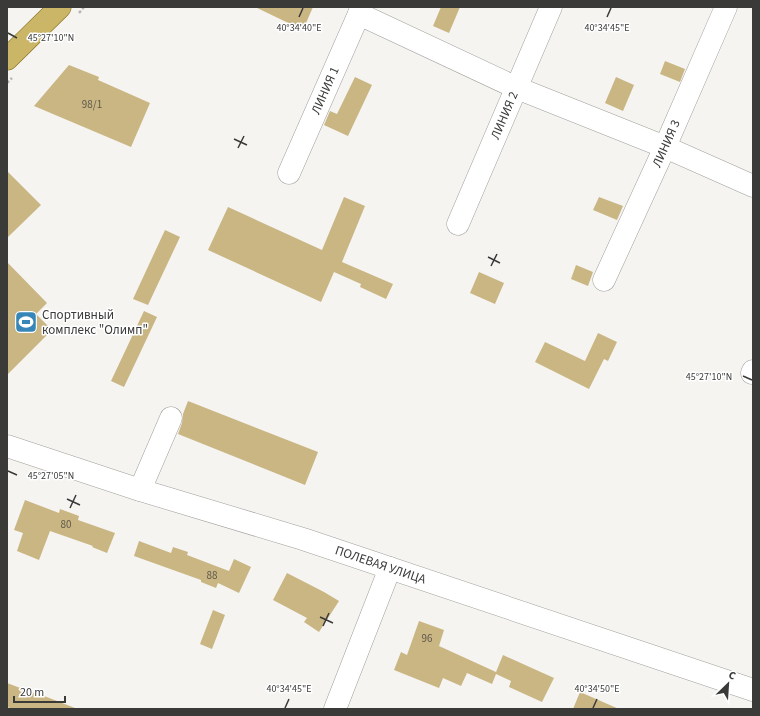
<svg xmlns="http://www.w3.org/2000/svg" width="760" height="716" font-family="'Source Sans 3',sans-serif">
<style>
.building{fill:#cab683}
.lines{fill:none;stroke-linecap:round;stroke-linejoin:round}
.minor-casing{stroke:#a1a09d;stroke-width:23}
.major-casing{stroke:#826a14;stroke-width:23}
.path{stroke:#b7b6b4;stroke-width:2.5;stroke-dasharray:3 2;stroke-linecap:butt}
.minor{stroke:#fff;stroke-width:22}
.major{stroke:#cbb566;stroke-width:22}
.ticks{fill:none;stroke:#3a3a39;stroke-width:1.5}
.labels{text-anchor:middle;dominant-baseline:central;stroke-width:3;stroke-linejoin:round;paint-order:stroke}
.number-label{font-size:11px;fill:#5e594c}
.street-label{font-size:13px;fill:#3a3a39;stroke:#fff}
.poi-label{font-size:13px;fill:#3a3a39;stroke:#fff;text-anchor:start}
.ticks-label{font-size:10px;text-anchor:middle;fill:#3a3a39;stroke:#fff;stroke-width:3;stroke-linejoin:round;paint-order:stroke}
</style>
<rect width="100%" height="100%" fill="#f5f4f1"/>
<path class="building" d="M255,7h58l-10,23z
M441,7h19l-11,26 -16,-7z
M665,61l20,8 -5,13 -20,-8z
M69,65l30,12 -1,3 52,23 -19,44 -97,-41z
M355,77l17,8 -24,51 -24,-11 6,-14 7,3z
M616,77l18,8 -11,26 -18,-8z
M7,171l34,34 -34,33z
M344,197l21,9 -23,56 51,22 -7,15 -26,-12 1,-3 -27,-12 -13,30 -113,-52 20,-43 94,43z
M599,197l24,9 -6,14 -24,-10z
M165,230l15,7 -32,68 -15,-6z
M7,262l40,41 -11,11 16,16 -45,45z
M576,265l17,7 -5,14 -17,-7z
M479,272l25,11 -9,21 -25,-11z
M144,311l13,6 -33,70 -13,-6z
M598,333l19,9 -9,19 -4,-2 -15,30 -54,-27 10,-20 40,19z
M188,401l130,51 -13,33 -127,-51 4,-11 1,-9z
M25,500l34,13 1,-4 19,7 -1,4 37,13 -8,20 -15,-6 1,-1 -43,-15 -11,29 -22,-9 6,-18 -9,-3z
M139,541l32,12 2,-6 15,5 -1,3 42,16 5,-12 17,8 -12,26 -21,-10 -2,5 -15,-6v-2l-67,-24z
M287,573l37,19 15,9 -20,31 -15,-10 3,-4 -34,-18z
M213,610l12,5 -13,34 -12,-5z
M419,621l25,9 -5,16 57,26 7,-17 51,23 -12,24 -33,-15 2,-6 -15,-7 -4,10 -25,-11 -6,13 -18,-8 -4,10 -45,-18 7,-18 6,3z
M7,683l32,12v-1l36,14v1h-62l-6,-2z
M580,692l39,17h-46z"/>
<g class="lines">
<g class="minor-casing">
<g id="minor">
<path d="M359,14l158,74 148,59 88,39"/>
<path id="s1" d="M289,173l73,-166"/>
<path id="s2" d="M458,224l93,-217"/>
<path id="s3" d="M604,280l61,-133 61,-140"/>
<path d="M752,373l1,-2"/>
<path id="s4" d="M7,446l133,44 163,49 450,151"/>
<path d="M140,490l31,-72"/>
<path d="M335,709l55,-141"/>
</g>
</g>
<g class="major-casing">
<path id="major" d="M7,59l53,-52"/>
</g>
<path class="path" d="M79,13l5,-6
M7,83l5,-5"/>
<use href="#minor" class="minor"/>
<use href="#major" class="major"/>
</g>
<path class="ticks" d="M299,17l4,-9M607,17l4,-9M8,33l9,5M234,139l13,6M238,148l6,-12M488,257l12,6M491,266l6,-12M743,376l9,4M8,471l9,4M67,499l13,6M70,508l6,-13M320,617l13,6M323,626l6,-13M285,708l4,-9M593,708l4,-9"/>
<defs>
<g id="stadium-square" transform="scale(1.15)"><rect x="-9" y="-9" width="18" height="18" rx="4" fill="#3686b7" stroke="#fff"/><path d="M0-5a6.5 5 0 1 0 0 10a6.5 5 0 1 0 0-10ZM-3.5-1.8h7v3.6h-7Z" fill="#fff"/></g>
</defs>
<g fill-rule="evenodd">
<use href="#stadium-square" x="26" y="322"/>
</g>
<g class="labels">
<g class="number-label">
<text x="92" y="104">98/1</text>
<text x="66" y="524">80</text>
<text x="212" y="575">88</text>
<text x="427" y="638">96</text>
</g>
<g class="street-label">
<text stroke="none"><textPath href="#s1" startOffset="90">ЛИНИЯ 1</textPath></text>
<text stroke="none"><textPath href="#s2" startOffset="118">ЛИНИЯ 2</textPath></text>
<text stroke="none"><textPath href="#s3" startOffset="150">ЛИНИЯ 3</textPath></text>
<text stroke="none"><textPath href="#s4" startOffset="392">ПОЛЕВАЯ УЛИЦА</textPath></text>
</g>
<g class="poi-label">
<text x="42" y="315">Спортивный<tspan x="42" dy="15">комплекс "Олимп"</tspan></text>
</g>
</g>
<g class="ticks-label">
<text x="299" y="31">40°34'40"E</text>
<text x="607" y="31">40°34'45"E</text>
<text x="51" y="41">45°27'10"N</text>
<text x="709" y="380">45°27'10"N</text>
<text x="51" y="479">45°27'05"N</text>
<text x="289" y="692">40°34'45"E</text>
<text x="597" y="692">40°34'50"E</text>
</g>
<rect width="760" height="716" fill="none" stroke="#3a3a39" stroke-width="16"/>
<g transform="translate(728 684) rotate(25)" stroke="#ffffff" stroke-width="3" paint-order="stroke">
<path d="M0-3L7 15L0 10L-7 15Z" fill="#3a3a39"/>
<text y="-6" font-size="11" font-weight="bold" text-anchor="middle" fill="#3a3a39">С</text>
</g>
<path d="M14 696v6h51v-6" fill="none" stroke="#3a3a39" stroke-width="2"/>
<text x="20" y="696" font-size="12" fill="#3a3a39" stroke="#ffffff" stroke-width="3" paint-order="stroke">20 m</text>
</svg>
